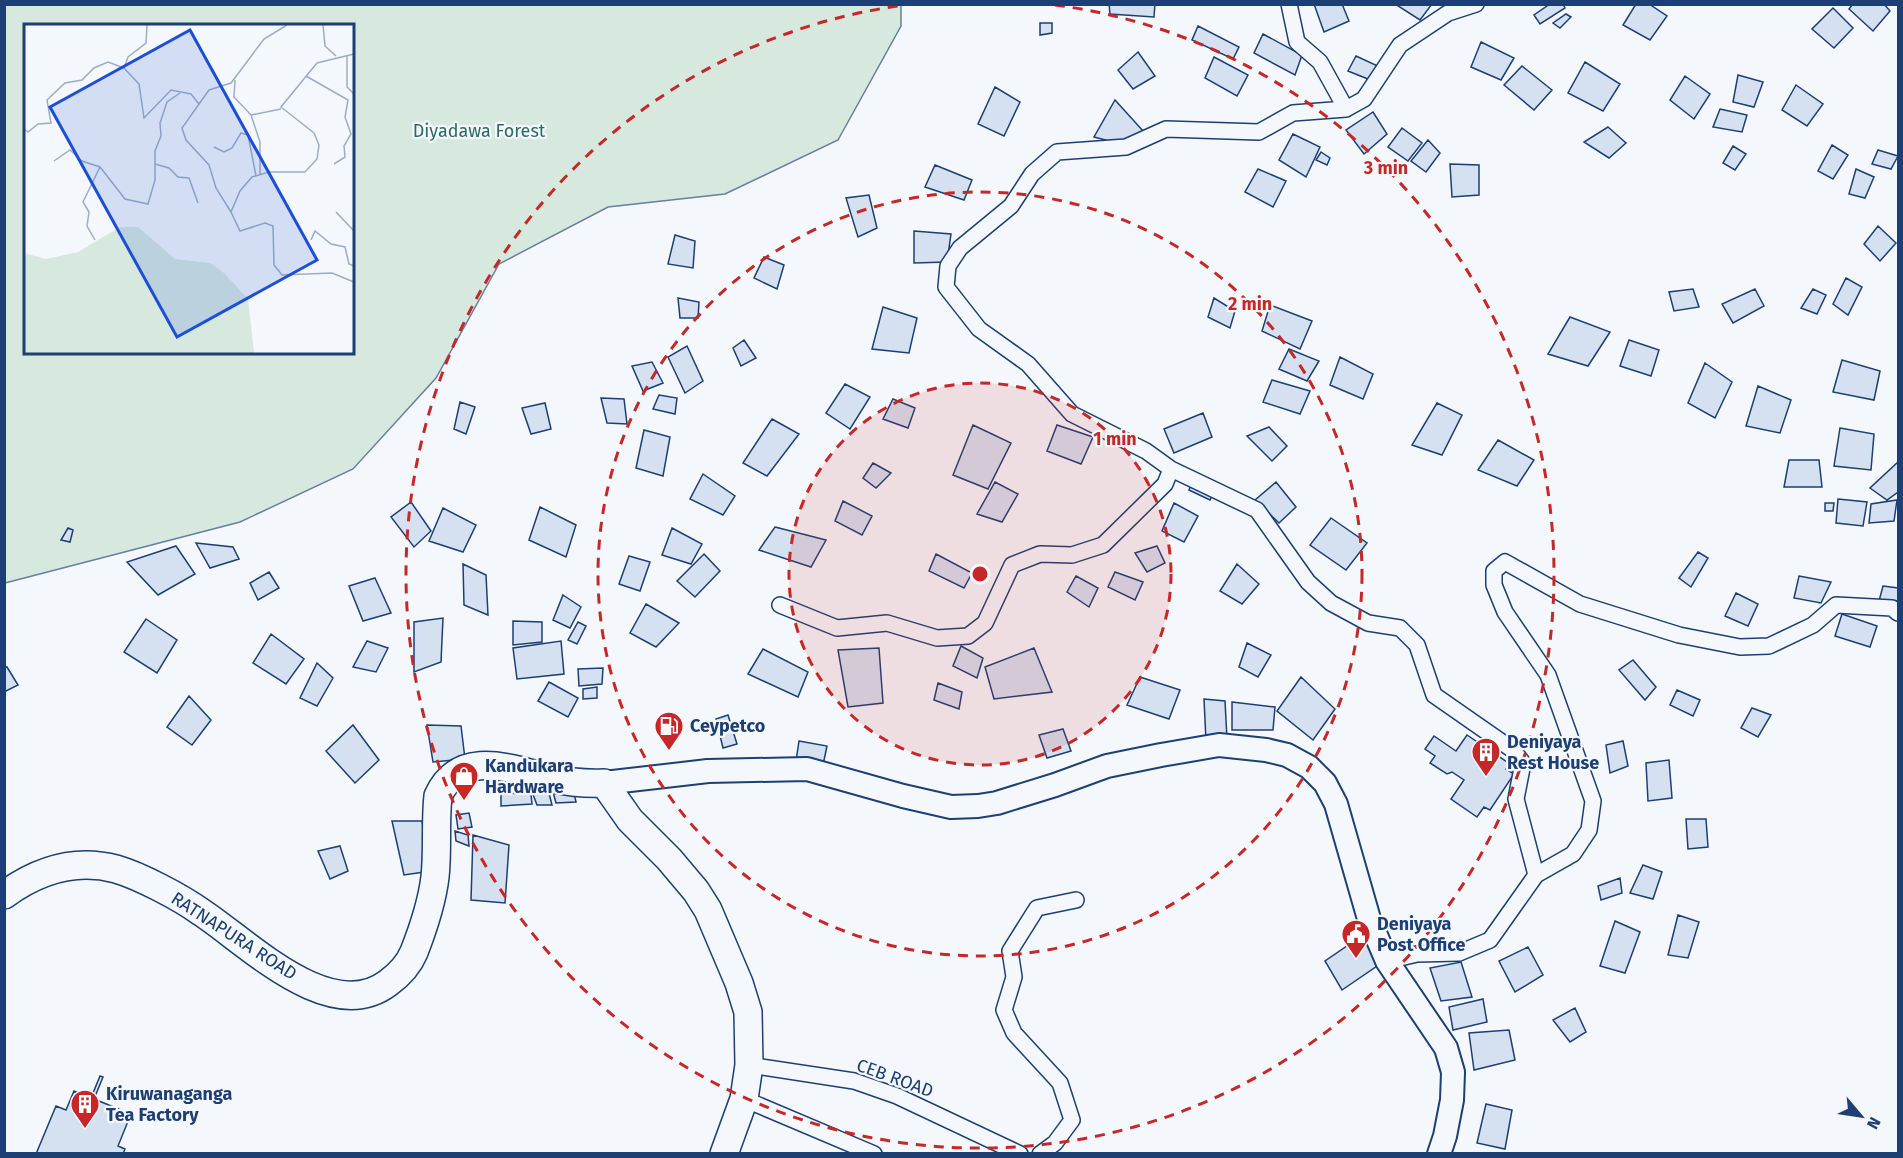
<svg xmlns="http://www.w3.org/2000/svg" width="1903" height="1158" font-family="'Fira Sans',sans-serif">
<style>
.green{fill:#d7e8df;stroke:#687fa3;stroke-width:1.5;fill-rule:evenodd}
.building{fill:#d5e0f0;stroke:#1d3f73;stroke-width:1.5}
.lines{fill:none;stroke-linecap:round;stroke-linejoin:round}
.street-casing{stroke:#1d3f73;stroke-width:18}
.primary-casing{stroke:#1d3f73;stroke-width:26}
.highway-casing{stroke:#1d3f73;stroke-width:30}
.street{stroke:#f4f7fb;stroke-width:15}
.primary{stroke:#f4f7fb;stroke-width:22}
.highway{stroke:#f4f7fb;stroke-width:27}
.ring{fill:none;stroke:#c62828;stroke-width:3;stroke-dasharray:10 8}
.labels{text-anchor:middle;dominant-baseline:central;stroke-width:4.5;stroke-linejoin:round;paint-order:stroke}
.park-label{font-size:18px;fill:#2c6c60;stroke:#f4f7fb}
.poi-label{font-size:18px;font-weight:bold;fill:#1d3f73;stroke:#f4f7fb;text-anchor:start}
.street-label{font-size:18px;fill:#1d3f73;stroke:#f4f7fb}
.inset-road{fill:none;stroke:#9eadc5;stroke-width:1.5}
.view{fill:#1d4ed8;fill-opacity:0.15;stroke:#1d4ed8;stroke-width:3}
.inset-edge{fill:none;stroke:#1d3f73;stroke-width:3}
.centre{fill:#c62828;stroke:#f4f7fb;stroke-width:3}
.ring-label{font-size:18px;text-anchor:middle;font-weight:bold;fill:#c62828;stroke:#f4f7fb;stroke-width:4.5;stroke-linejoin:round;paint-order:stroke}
</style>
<rect width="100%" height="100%" fill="#f4f7fb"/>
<path class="green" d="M5,5h896v21l-63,114 -113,54 -117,13 -109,57 -63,114 -83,91 -113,53 -235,61zM26,26h326v326h-326z"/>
<path class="building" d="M1109,4h46l-1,13 -44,-3z
M1314,4h28l7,17 -25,11z
M1395,4h37l-12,16z
M1550,4h13l2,4 -25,16 -6,-9z
M1636,4h13l18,12 -17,24 -27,-15z
M1853,4h31l6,7 -17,20 -24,-22z
M1833,8l20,20 -19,20 -22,-19z
M1566,14l5,3 -11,11 -7,-5z
M1040,23h12v10l-12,2z
M1198,26l41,21 -6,12 -41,-19z
M1263,34l39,21 -7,20 -41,-22z
M1481,42l33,16 -13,22 -30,-13z
M1138,52l17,24 -22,13 -15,-19z
M1356,56l24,11 -7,14 -25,-10z
M1214,57l34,18 -11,21 -32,-18z
M1585,62l35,22 -17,27 -35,-18z
M1522,66l30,24 -18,20 -30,-25z
M1738,75l25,7 -9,25 -21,-5z
M1685,76l25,18 -16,25 -24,-19z
M1796,85l27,19 -16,22 -25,-16z
M995,87l25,15 -16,34 -26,-12z
M1115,100l29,32 -23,12 -27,-7z
M1720,109l27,6 -5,17 -29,-5z
M1373,112l14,22 -23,20 -18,-24z
M1608,127l18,16 -17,15 -25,-16z
M1402,128l20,15 -14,18 -20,-14z
M1293,134l27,13 -14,30 -27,-17z
M1428,140l12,13 -14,19 -15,-11z
M1832,145l16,10 -15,24 -15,-8z
M1733,146l13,8 -11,16 -12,-7z
M1878,150l20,6 -7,13 -19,-5z
M1321,152l9,6 -3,7 -11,-5z
M1450,164l29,1v30l-27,2z
M935,165l37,15 -8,20 -39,-13z
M1258,169l28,12 -13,26 -28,-15z
M1856,169l18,8 -9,21 -16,-4z
M869,195l8,33 -19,9 -12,-39z
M1878,226l18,17 -16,18 -16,-17z
M914,231l37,3 -4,28 -33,1z
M675,235l20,6 -2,27 -25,-4z
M764,257l20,8 -7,24 -23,-11z
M1846,278l16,9 -14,28 -15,-11z
M1693,289l6,18 -25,4 -5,-19z
M1755,289l9,17 -31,17 -11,-19z
M1813,289l13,6 -9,19 -16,-6z
M678,298l21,4 -1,16h-18z
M1214,298l21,13 -5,17 -22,-11z
M1270,305l42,16 -12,28 -38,-18z
M883,307l34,11 -8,35 -37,-4z
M1570,317l40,15 -22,34 -40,-12z
M744,340l12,18 -15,8 -8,-18z
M1629,340l30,10 -8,26 -31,-10z
M687,346l16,35 -18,12 -17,-36z
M1289,349l30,12 -12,20 -28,-12z
M1340,357l33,17 -10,25 -33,-14z
M1842,360l38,11 -6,29 -41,-8z
M652,362l11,21 -20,8 -11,-25z
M1705,363l27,19 -17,36 -27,-15z
M1272,380l38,11 -10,23 -37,-12z
M845,384l25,13 -20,32 -24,-16z
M1758,386l33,14 -11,33 -34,-7z
M659,395l18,3 -2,16 -22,-5z
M601,398l23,1 3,25 -20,-1z
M893,399l22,9 -7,20 -25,-9z
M460,402l15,5 -9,27 -12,-5z
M545,403l6,26 -20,5 -9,-26z
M1437,403l25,12 -20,40 -30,-10z
M1203,413l9,24 -38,16 -10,-24z
M772,419l27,15 -32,42 -24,-13z
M973,425l38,18 -23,46 -35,-14z
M1057,425l36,12 -12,27 -34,-13z
M1269,427l18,19 -15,15 -25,-25z
M1840,428l34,6 -3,36 -37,-4z
M644,430l26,7 -7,39 -27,-8z
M1498,440l36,20 -17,26 -39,-16z
M1789,460h30l3,27h-38z
M1898,462v30l-11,8 -17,-12z
M873,463l18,10 -15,15 -13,-10z
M703,474l32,22 -12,19 -33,-16z
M995,482l23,12 -16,28 -25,-8z
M1192,482l21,11 -3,7 -21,-10z
M1276,482l20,25 -17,16 -24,-23z
M1838,499l29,3 -4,24 -27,-3z
M1897,500l-3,21 -25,2 2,-19z
M843,501l29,15 -10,19 -27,-14z
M411,502l20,29 -17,16 -23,-30z
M1174,503l24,13 -14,26 -22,-11z
M1825,503h9l-1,8h-8z
M540,507l36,18 -10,32 -37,-17z
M443,508l33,17 -13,27 -34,-11z
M1331,518l36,25 -21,27 -36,-25z
M775,527l51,13 -15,27 -52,-17z
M68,528l5,2 -3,12 -9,-2z
M672,528l30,16 -11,20 -29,-9z
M196,543l37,4 6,12 -29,9z
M176,546l19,28 -37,21 -31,-33z
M1157,546l8,17 -18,9 -12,-19z
M1698,552l10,6 -17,29 -12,-9z
M704,554l16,17 -25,26 -18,-16z
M936,554l36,19 -8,15 -35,-17z
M629,556l21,6 -10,29 -21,-7z
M463,564l23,11 2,40 -24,-10z
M1237,564l22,20 -17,20 -22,-13z
M269,572l10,16 -21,12 -8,-17z
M1115,572l28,10 -8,18 -27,-13z
M1076,576l22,12 -9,19 -22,-15z
M1799,576l32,6 -10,21 -27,-5z
M375,578l16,35 -28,8 -14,-35z
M1883,586l15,2v13h-19z
M1736,593l22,11 -10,22 -23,-10z
M563,595l18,12 -11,21 -17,-8z
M646,604l33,19 -23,24 -26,-14z
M1842,614l35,12 -7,21 -35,-11z
M443,618l-2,44 -27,10v-50z
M146,619l31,21 -20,33 -33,-21z
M513,621l29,1v20l-29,3z
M578,622l8,4 -9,18 -9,-4z
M271,634l33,25 -18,25 -33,-21z
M367,641l21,7 -12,24 -23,-5z
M561,641l3,33 -47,5 -4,-31z
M1247,643l24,12 -13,22 -19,-10z
M961,646l22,12 -6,20 -24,-12z
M879,648l4,55 -35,4 -10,-57z
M1034,648l18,44 -58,7 -9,-32z
M763,649l45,23 -10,25 -50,-23z
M1633,660l23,27 -11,13 -26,-30z
M317,663l16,15 -16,28 -17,-8z
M7,667l11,18 -14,7v-24z
M603,668l-1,16 -23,2 -1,-17z
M1140,677l40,13 -11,29 -42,-14z
M1301,677l34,32 -22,31 -36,-29z
M549,682l29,16 -10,19 -30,-16z
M938,683l24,9 -3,17 -25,-9z
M597,687v11l-14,1v-10z
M1677,690l23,10 -7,16 -23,-11z
M189,696l22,24 -19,25 -25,-18z
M1204,699l21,2 2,38 -21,2z
M1232,702l43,5 -2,23h-41z
M1752,708l19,7 -13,22 -17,-9z
M728,715l9,29 -14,4 -7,-29z
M353,725l26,35 -24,23 -29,-32z
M427,725l34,1 4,33 -32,3z
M1063,729l8,22 -24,7 -8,-23z
M1467,735l43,29 -4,5 8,5 -24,36 -6,-3 -7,10 -26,-18 13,-19 -12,-8 -5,2 -17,-11 5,-7 -10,-7 9,-13 22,15z
M799,741l28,5 -4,19 -27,-4z
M1623,741l5,25 -18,7 -4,-28z
M1669,760l3,38 -24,3 -2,-38z
M499,782l19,2 -1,8 -19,-2z
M531,789h17l4,16h-15z
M553,792l21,1 2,9 -20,1z
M501,793l30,1 1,10 -31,2z
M469,813l3,14 -14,2 -2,-14z
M1686,819h20l2,28 -20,2z
M392,821h30l9,50 -27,4z
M455,831l13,4 1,11 -13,-5z
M473,835l36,10 -4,58 -34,-3z
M340,846l8,25 -18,8 -12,-28z
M1643,865l19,7 -9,27 -23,-6z
M1620,878l2,15 -21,7 -3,-14z
M1678,915l21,7 -11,36 -20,-3z
M1615,921l25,11 -15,41 -25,-7z
M1363,935l17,29 -38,26 -17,-29z
M1528,947l15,28 -28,17 -16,-31z
M1461,962l11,35 -31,4 -11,-33z
M1483,999l4,23 -34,8 -4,-23z
M1575,1008l11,24 -16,10 -17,-22z
M1509,1030l6,30 -41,10 -5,-37z
M100,1076l3,1 -9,22 37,15 -13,32 7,3 -2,5h-87l20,-48 10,4 8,-19 17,7z
M1486,1104l26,6 -7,39 -28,-6z"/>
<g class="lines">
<g class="street-casing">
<path id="street" d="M1289,4l8,38 23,20 26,47
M1476,4l-28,9 -48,32 -36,54 -18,10 -53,4 -34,19 -93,-3 -40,18 -69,5 -25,22 -21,32 -51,42 -12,18 -2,21 33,42 49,35 44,50 74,37 25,18 86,41 51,72 23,21 37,20 32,5 17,17 17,50 79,55 10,13 -7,36 20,76
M780,605l57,23 50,-5 50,15 31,-2 17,-13 27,-58 28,-11 32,1 31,-10 62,-61 6,-15
M1387,961l30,-7 42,-1 31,-13 46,-65 37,-21 16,-24 4,-29 -45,-126 -43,-63 -11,-27v-14l11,-9 75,42 99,31 61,12 29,-1 44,-21 23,-20 56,3 6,5
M749,1065l105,16 43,15 123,58
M744,1099l130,55
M1040,1154l15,-11 17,-23 -12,-37 -46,-50 -10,-23 10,-33 -4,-26 27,-43 39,-8"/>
</g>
<g class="primary-casing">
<path id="primary" d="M604,783l104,-12 99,-2 96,27 48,11 27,-1 19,-3 58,-18 52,-19 54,-11 58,-10 47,5 21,5 22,12 16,16 11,21 33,115 18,42 59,87 7,24 -1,28 -7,36 -6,18"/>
</g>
<g class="highway-casing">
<path id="highway" d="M4,895c33,-24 71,-37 112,-26 24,7 64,28 85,43 46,30 129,115 187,71 11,-8 21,-19 26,-31 9,-23 18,-50 21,-75 3,-27 0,-54 3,-81 22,-48 73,-27 111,-18 19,4 36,6 55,5l26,37 39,39 27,32 12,19 31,73 9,29 1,53 -5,34 -20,55"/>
</g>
<use href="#street" class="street"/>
<use href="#primary" class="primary"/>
<use href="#highway" class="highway"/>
</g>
<circle cx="980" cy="574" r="191" fill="#c62828" fill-opacity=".12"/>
<g class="ring">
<circle cx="980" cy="574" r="191"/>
<circle cx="980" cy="574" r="382"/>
<path d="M1055 5A574 574 0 1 1 905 5"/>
</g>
<defs>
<g id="fuel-pin" transform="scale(1.5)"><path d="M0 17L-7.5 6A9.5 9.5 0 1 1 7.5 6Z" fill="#c62828" stroke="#f4f7fb"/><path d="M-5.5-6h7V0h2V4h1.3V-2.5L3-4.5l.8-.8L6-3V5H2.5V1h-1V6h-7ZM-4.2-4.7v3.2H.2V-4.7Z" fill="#fff"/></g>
<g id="building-pin" transform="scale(1.5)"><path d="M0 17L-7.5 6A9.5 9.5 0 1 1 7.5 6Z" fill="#c62828" stroke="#f4f7fb"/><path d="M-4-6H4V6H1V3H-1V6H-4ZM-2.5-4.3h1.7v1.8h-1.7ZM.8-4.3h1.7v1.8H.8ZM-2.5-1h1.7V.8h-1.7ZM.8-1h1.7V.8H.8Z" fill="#fff"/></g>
<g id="shop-pin" transform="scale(1.5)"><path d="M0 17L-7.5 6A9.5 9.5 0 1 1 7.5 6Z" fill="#c62828" stroke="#f4f7fb"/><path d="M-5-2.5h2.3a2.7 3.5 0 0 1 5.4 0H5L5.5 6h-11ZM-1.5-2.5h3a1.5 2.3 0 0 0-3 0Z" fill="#fff"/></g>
<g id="civic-pin" transform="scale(1.5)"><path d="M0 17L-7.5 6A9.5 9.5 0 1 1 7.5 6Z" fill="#c62828" stroke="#f4f7fb"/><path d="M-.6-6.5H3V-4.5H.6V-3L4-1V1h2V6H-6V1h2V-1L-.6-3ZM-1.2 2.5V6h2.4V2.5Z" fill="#fff"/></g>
</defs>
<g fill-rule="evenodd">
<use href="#fuel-pin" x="669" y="726"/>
<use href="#building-pin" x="1486" y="752"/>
<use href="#shop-pin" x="464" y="776"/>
<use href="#civic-pin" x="1356" y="934"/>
<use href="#building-pin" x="85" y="1104"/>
</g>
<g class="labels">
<g class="park-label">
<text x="479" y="131">Diyadawa Forest</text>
</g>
<g class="poi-label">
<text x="690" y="726">Ceypetco</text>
<text x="1507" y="742">Deniyaya<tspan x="1507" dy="21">Rest House</tspan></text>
<text x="485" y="766">Kandukara<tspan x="485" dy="21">Hardware</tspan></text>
<text x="1377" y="924">Deniyaya<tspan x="1377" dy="21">Post Office</tspan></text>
<text x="106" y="1094">Kiruwanaganga<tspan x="106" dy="21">Tea Factory</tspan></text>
</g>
<g class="street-label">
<text transform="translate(234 936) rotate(33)">RATNAPURA ROAD</text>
<text transform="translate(895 1078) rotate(20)">CEB ROAD</text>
</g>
</g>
<g transform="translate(24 24)">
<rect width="330" height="330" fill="#f4f7fb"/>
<path d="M96,203h18l37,32 35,4 14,10 24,26 6,54h-230v-100l22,6 32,-7z" fill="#d7e8df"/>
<path class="inset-road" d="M123,1l-1,18 -18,14 -4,11 15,16 5,34 27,-28 20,4 8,10M299,1l2,21 11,10M330,30l-37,9 -36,44 33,26 5,12 -2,14 -12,13h-36l-17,5 -12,14 -9,21 9,19 25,-8 8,3 1,39 8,10 50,-2 22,9M323,31v32l7,7M282,52l42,24 -3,17 6,17 -7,12 1,11 -11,7M211,56l-1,17 17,18 30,-6M227,91l9,27v32M0,105l4,3 10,-8 13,-1 -4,-23 18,-17 17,-3 12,-12 14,-6 16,6M190,123l10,5 8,-4 9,-15 7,2 8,41M30,137l16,-11 12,11 18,6 25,32 23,5 7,-24v-29l6,-15 -1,-13 7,-21 13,-9M131,140l14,4 9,9 11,1 9,25M207,188l-15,-24 -7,-23 -23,-25 -4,-12 27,-38 22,-7 33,-44 23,-14M312,188l18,19M71,216l-8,-14 2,-14 -6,-10 17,-35M287,216l4,-9 16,13 14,3 4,17 5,2"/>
<path class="view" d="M166,6l127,230 -140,77 -127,-230z"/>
<rect width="330" height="330" class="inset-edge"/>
</g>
<circle cx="980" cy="574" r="9" class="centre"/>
<g class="ring-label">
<text x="1386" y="174">3 min</text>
<text x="1250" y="310">2 min</text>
<text x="1115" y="445">1 min</text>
</g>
<rect width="1903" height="1158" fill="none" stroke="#1d3f73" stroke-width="12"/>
<g transform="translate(1861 1116) rotate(119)" stroke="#f4f7fb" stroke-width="4.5" paint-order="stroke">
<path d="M0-4.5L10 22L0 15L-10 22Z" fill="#1d3f73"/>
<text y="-9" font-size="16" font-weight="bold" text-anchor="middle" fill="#1d3f73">N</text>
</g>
</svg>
